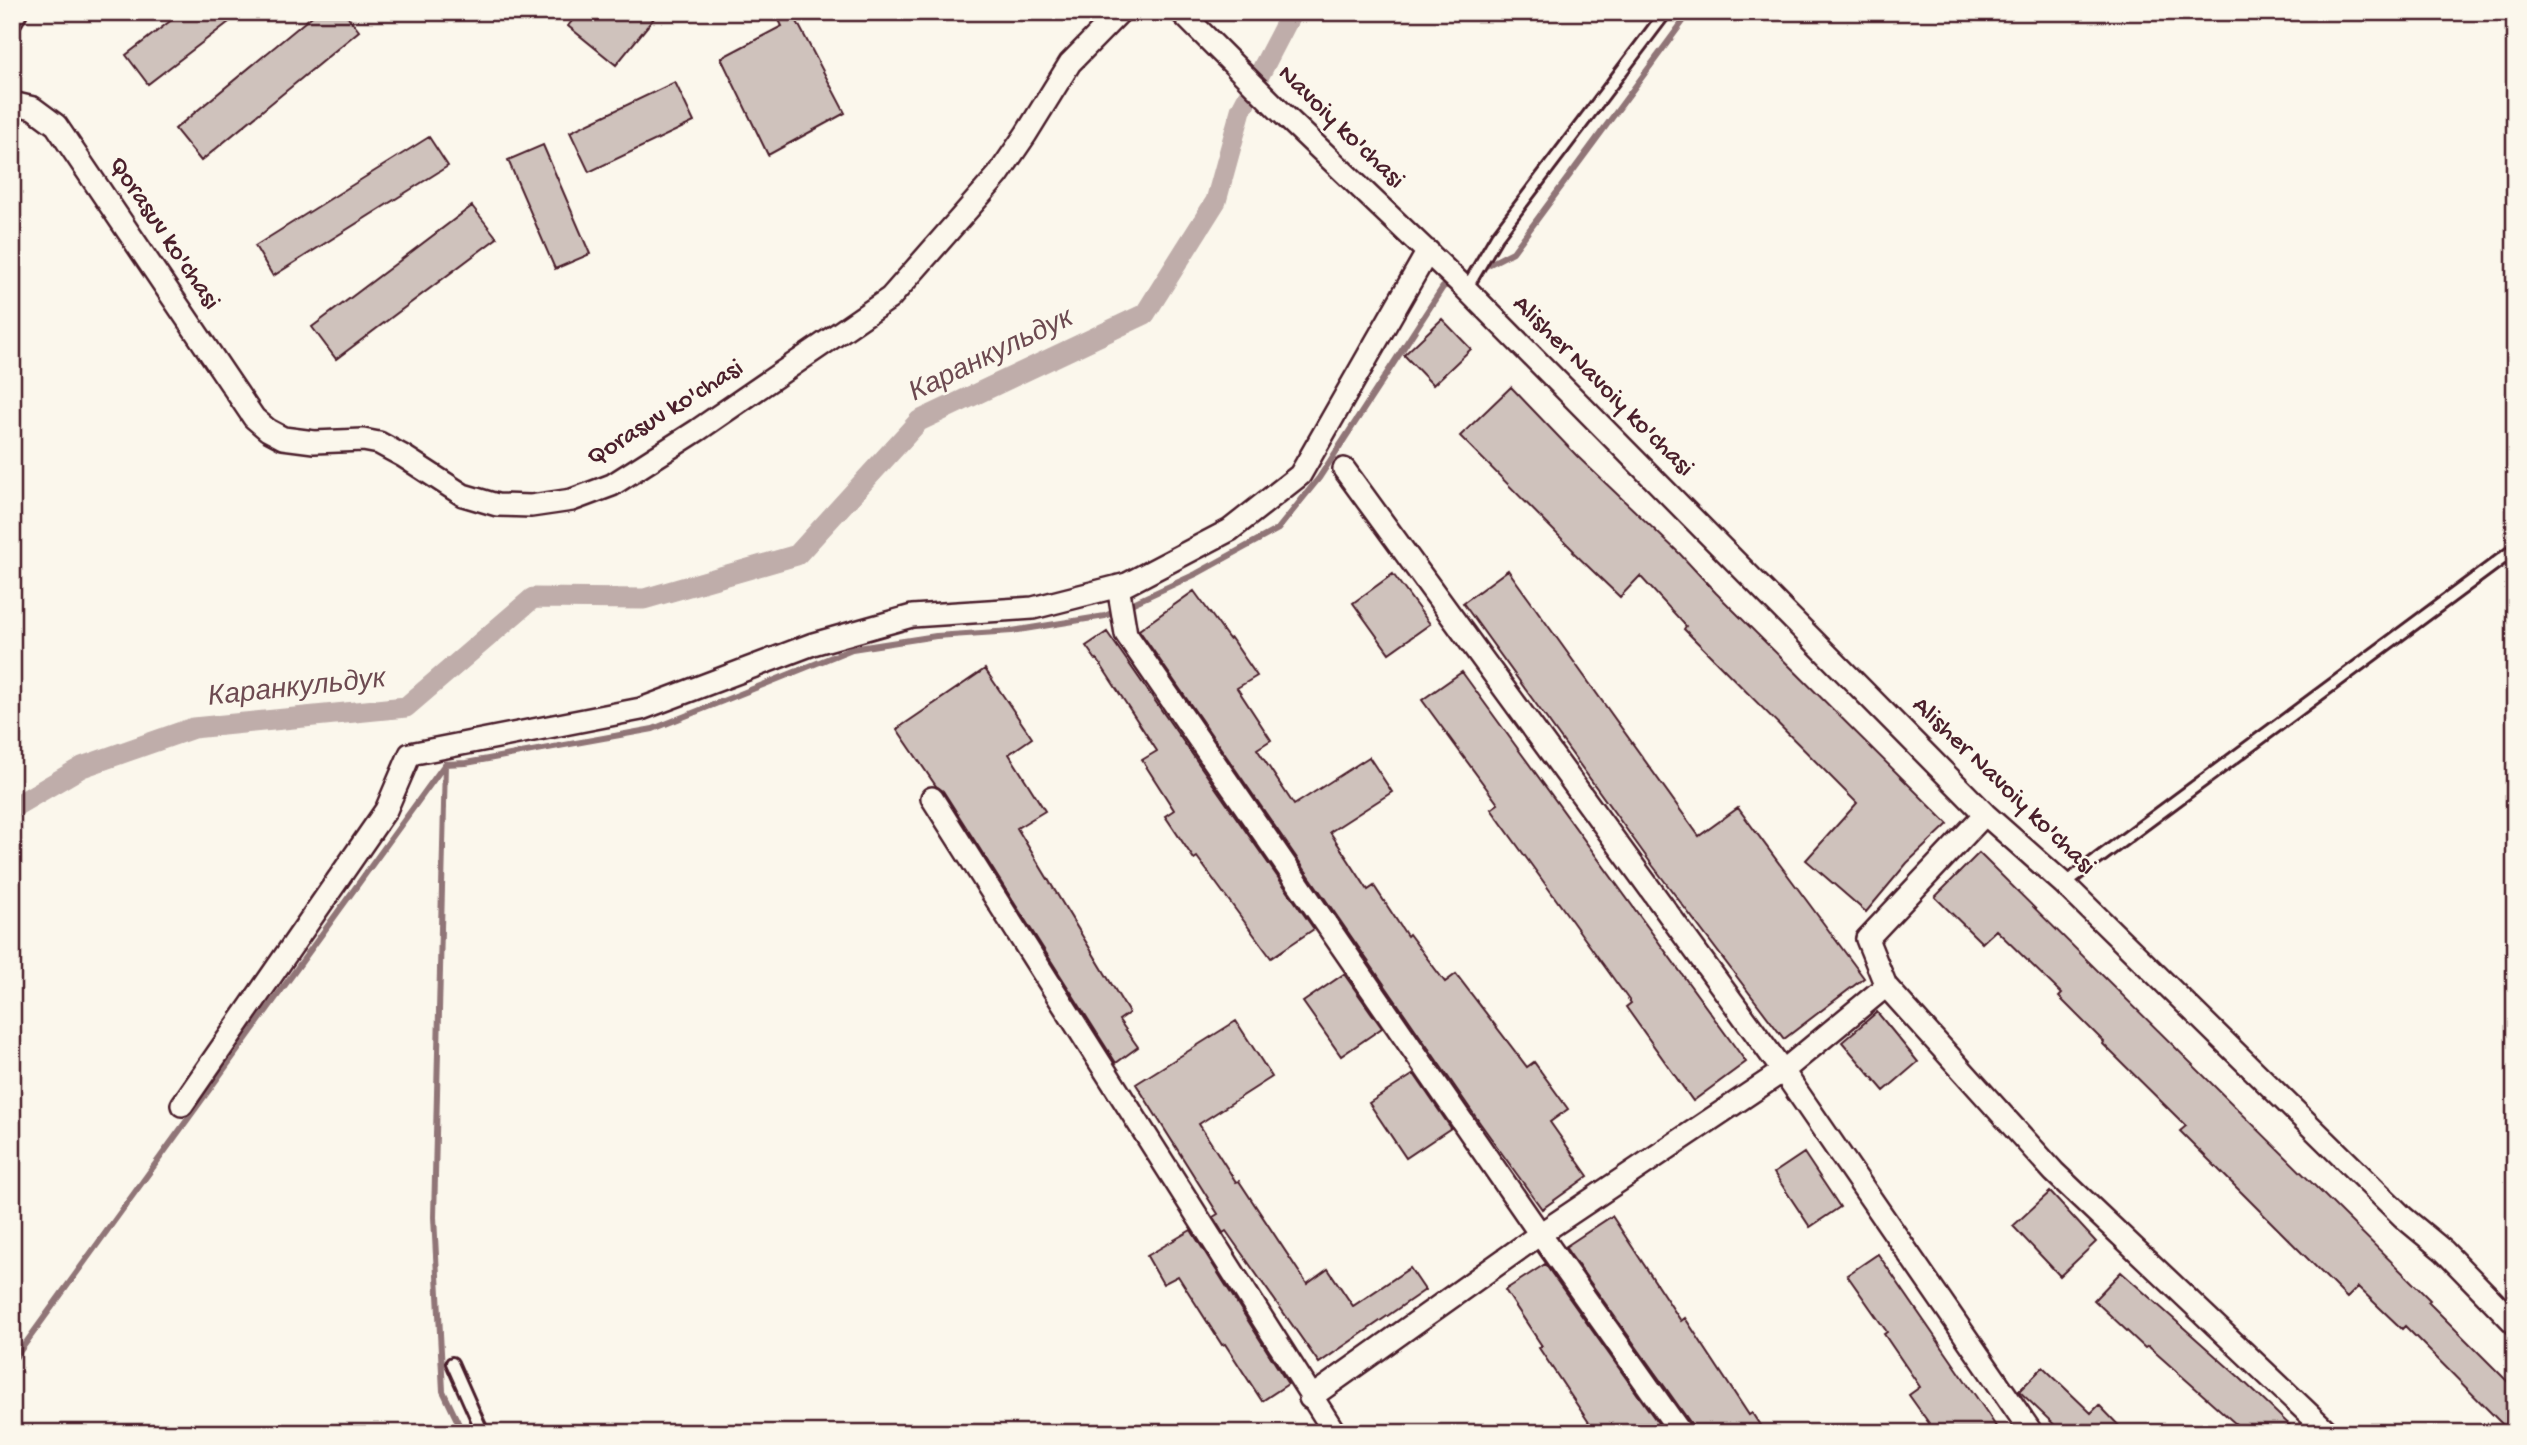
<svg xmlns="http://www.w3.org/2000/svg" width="2527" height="1445" font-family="'Gochi Hand',sans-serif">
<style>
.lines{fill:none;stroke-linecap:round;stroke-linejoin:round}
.stream{stroke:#907477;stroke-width:6}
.canal{stroke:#bfadaa;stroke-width:21}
.building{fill:#cfc2bc;stroke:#4a1f2b;stroke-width:2}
.lane-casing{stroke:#4a1f2b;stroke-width:16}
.street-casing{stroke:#4a1f2b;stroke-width:26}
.lane{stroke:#fbf7ec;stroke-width:10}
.street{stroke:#fbf7ec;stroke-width:21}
.labels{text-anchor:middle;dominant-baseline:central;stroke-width:5;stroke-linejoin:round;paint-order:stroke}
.street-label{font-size:26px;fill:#4a1f2b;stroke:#fbf7ec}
.water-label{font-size:28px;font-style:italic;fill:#6d4a51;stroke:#fbf7ec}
</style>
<rect width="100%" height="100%" fill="#fbf7ec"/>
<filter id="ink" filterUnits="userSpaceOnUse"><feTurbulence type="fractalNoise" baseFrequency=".0143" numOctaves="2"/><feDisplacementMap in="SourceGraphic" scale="14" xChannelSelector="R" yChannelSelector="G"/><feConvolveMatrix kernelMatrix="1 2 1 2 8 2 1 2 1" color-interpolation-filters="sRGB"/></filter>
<g filter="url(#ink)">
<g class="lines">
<path class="stream" d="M1478,270l35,-18 177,-240
M445,764l-11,453 9,174 20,42
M12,1362l433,-598 21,-1 187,-34 199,-80 84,-13 76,-5 93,-15 91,-42 82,-45 41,-51 124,-191 10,-4"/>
<path class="canal" d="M12,808l70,-41 111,-39 213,-21 127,-109 111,1 153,-44 122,-134 226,-107 71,-113 25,-91 51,-98"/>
</g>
<path class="building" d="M182,12h60l-94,72 -22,-29z
M317,12h27l15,19 -158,130 -26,-32z
M579,12h80l-43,53 -48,-39z
M775,12h17l53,101 -77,42 -47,-97 61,-32z
M675,82l19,40 -105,50 -19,-40z
M429,137l19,29 -175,110 -18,-30z
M543,145l47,109 -35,15 -47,-109z
M472,206l25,32 -161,121 -24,-32z
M1442,319l29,30 -38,36 -29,-30z
M1511,387l66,69 103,98 36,39 232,231 -41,39 -41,49 -60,-52 51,-57 -173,-174 2,-3 -46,-50 -20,21 -47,-45 1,-1 -114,-115z
M1508,570l191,266 39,-28 126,170 -80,61 -131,-173 -190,-263z
M1393,574l37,50 -41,29 -36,-50z
M1194,591l35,48 2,-1 26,38 -20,12 34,52 -14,9 37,56 75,-48 23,35 -62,40 38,58 6,-4 33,50 2,-2 36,48 11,-8 71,93 7,-5 34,47 -18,13 38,54 -46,33 -62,-86 -341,-493z
M1107,632l207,297 -43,29 -74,-101 -3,2 -29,-43 9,-6 -32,-50 15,-9 -60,-92 -1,1 -10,-14z
M985,669l47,69 -23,16 36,57 -28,17 112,185 -10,7 19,27 -22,16 -173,-272 -7,-5 -39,-57z
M1462,672l284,390 -53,39 -67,-94 5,-4 -140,-194 7,-5 -76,-104z
M1979,853l451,447 -2,2 87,87v44h-4l-106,-107 -3,3 -44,-42 -11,11 -167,-167 6,-5 -83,-82 1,-2 -45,-45 3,-3 -66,-64 -14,13 -47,-46z
M1344,974l38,54 -41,28 -38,-54z
M1877,1012l41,50 -34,29 -42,-49z
M1236,1021l36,56 -73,47 37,58 3,-1 68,103 21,-15 25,37 57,-38 15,22 -106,73 -93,-132 -3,2 -10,-16 5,-3 -82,-130z
M1414,1074l37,54 -45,30 -37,-55z
M1804,1153l36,54 -30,20 -36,-54z
M2050,1192l46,50 -36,34 -47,-50z
M1612,1216l69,105 4,-3 64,97 3,-2 13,20h-71l-2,-8 -127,-178z
M1191,1230l97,154 -26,17 -37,-57 -3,1 -44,-69 -15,8 -16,-28z
M1878,1254l110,160 12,19h-64l-27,-38 11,-8 -36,-53 3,-2 -40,-57z
M1545,1264l120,169h-69l-57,-85 3,-2 -37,-56z
M2121,1272l118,105 59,56h-52l-98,-87 -3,2 -51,-48z
M2043,1367l48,46 8,-8 27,28h-63l-44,-42z"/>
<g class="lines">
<g class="lane-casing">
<path id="lane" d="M1466,289l31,-53 169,-224
M2064,884l451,-335
M452,1363l31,70"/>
</g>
<g class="street-casing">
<path id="street" d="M1181,12l101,101 179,171 524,530 79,70 339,333 41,34 71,73
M12,19l4,-7
M12,103l21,5 23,17 198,293 14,12 15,8 31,4 49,-2 16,3 24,13 60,39 34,10 34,1 41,-6 40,-15 86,-55 192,-132 108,-123 28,-41 44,-71 50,-51
M1344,469l439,602 249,362
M1118,586l8,48 414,600 141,199
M932,798l403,635
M1985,814l-118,125 19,47 168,186 275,261
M182,1105l204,-295 24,-56 231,-45 172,-65 99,-28 121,-8 94,-24 103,-54 70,-55 128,-224
M1310,1398l230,-164 243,-163 103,-85"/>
</g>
<use href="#lane" class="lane"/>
<use href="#street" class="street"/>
</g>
</g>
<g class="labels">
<g class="street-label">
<text transform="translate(1340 128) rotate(44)">Navoiy ko'chasi</text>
<text transform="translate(163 234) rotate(56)">Qorasuv ko'chasi</text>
<text transform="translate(1602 387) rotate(45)">Alisher Navoiy ko'chasi</text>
<text transform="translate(666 414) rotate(-32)">Qorasuv ko'chasi</text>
<text transform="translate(2003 787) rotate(44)">Alisher Navoiy ko'chasi</text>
</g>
<g class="water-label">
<text transform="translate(992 357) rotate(-26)">Каранкульдук</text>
<text transform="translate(297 690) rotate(-6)">Каранкульдук</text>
</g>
</g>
<rect width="2527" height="1445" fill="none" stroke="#fbf7ec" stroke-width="42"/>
<rect x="21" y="21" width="2485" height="1403" fill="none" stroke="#4a1f2b" stroke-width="2.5" filter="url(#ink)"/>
</svg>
